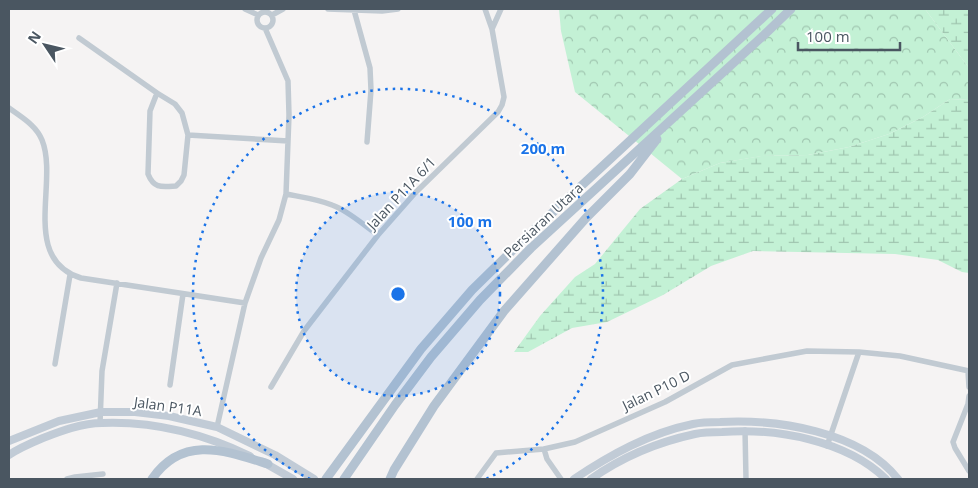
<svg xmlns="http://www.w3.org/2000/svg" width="978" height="488" font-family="'Open Sans',sans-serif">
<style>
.forest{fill:url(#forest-crowns)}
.wetland{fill:url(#wetland-marsh)}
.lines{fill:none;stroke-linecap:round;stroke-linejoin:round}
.street{stroke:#c1cad2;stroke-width:5.5}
.secondary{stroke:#c1cbd6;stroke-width:8}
.primary{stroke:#b3c2d1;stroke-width:9}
.ring{fill:none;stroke:#1a73e8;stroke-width:2.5;stroke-dasharray:2.5 5}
.labels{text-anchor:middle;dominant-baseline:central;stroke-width:4;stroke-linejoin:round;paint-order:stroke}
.street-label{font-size:14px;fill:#4a5661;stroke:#fff}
.centre{fill:#1a73e8;stroke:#fff;stroke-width:2.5}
.ring-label{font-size:15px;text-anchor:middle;font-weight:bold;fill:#1a73e8;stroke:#fff;stroke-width:4;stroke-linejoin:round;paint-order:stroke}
</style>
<defs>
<pattern id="forest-crowns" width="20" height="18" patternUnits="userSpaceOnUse" patternTransform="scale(1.25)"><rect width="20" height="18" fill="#c3f1d5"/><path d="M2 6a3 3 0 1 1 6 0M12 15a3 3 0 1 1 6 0" fill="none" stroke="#a0c6b0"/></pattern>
<pattern id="wetland-marsh" width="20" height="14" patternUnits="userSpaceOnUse" patternTransform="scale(1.25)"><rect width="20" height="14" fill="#c3f1d5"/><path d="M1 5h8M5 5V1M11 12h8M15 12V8" fill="none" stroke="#a0c6b0"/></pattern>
</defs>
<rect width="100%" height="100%" fill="#f5f3f3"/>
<path class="forest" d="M559,9h366l44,59v32l-19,-1 -27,18 -34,17 -40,13 -41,8 -46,1 -42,7 -38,16 -107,-87 -14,-61z"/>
<path class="wetland" d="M925,9h44v59l-6,-8z
M950,99l19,1v173l-7,-1 -24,-12 -43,-6 -142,-3 -42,15 -48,29 -56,27 -35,6 -44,24h-14l26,-36 35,-39 20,-13 45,-55 42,-30 38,-16 41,-7 47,-1 41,-8 40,-13 34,-17z"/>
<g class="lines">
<path class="street" d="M245,9l13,6
M328,9l54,2 16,-2
M354,10l16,58 1,22 -4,52
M257 20a8 8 0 1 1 16 0a8 8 0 1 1-16 0Z
M272,15l11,-6
M492,29l9,-20
M79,38l78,55
M157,93l18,11 7,9 6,22 -4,40 -3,6 -5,5c-14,1 -22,3 -28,-12l2,-63z
M9,108c12,9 27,17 33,32 17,42 -22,119 39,138l164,25
M188,135l100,6
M286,194c15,3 31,5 46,11 17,6 31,20 46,30
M55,364l15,-89
M968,371l1,16
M170,385l13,-91
M271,387l33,-56 74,-96 37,-42 83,-81 4,-7 2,-8 -12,-68 -7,-20
M969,396l-1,8 -15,38 2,6 14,23
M100,423l2,-52 15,-88
M217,427l28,-124 16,-45 18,-38 7,-26 3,-79 -1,-34 -23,-53
M745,430l1,49
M827,446l32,-94
M544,449l3,10 14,20
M67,479l8,-2 28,-3
M477,479l19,-26 48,-4 31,-7 90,-40 67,-37 75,-14 52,1 41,4 69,15"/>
<path class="secondary" d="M9,441l50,-20 42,-9h34l34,4 48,11 58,28 39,24
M9,455c10,-7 22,-12 34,-17 18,-7 39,-15 59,-15 51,-2 102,11 148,33
M263,462l30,17
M574,479c36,-24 75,-46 119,-55 9,-2 18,-2 27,-2 57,-3 140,9 178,57
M591,479c31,-22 67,-37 104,-45 9,-2 18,-2 27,-2 54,-4 124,8 164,47"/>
<path class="primary" d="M152,479c31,-45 74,-28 116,-15
M326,479l95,-130 51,-59 52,-51 248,-230
M344,479l51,-74 36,-48 49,-57 51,-52 233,-213 27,-26
M390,479l4,-9 40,-64 70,-95 82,-93 44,-44 27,-35"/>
</g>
<circle cx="398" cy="294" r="102" fill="#1a73e8" fill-opacity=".12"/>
<g class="ring">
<circle cx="398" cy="294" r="102"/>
<path d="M310 479A205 205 0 1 1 486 479"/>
</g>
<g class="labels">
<g class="street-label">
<text transform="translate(401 193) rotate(-47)">Jalan P11A 6/1</text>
<text transform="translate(543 220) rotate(-43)">Persiaran Utara</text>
<text transform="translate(656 390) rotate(-26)">Jalan P10 D</text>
<text transform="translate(168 406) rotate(8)">Jalan P11A</text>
</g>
</g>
<circle cx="398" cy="294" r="8" class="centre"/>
<g class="ring-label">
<text x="543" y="154">200 m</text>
<text x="470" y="227">100 m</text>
</g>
<rect width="978" height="488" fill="none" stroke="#4a5661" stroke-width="20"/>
<g transform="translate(45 45) rotate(305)" stroke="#ffffff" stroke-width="4" paint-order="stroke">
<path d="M0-4L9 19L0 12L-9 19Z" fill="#4a5661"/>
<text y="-8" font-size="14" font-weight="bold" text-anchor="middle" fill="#4a5661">N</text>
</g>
<path d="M798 42v8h102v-8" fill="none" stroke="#4a5661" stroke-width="2.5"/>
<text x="806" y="42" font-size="15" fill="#4a5661" stroke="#ffffff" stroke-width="4" paint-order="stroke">100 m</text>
</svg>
